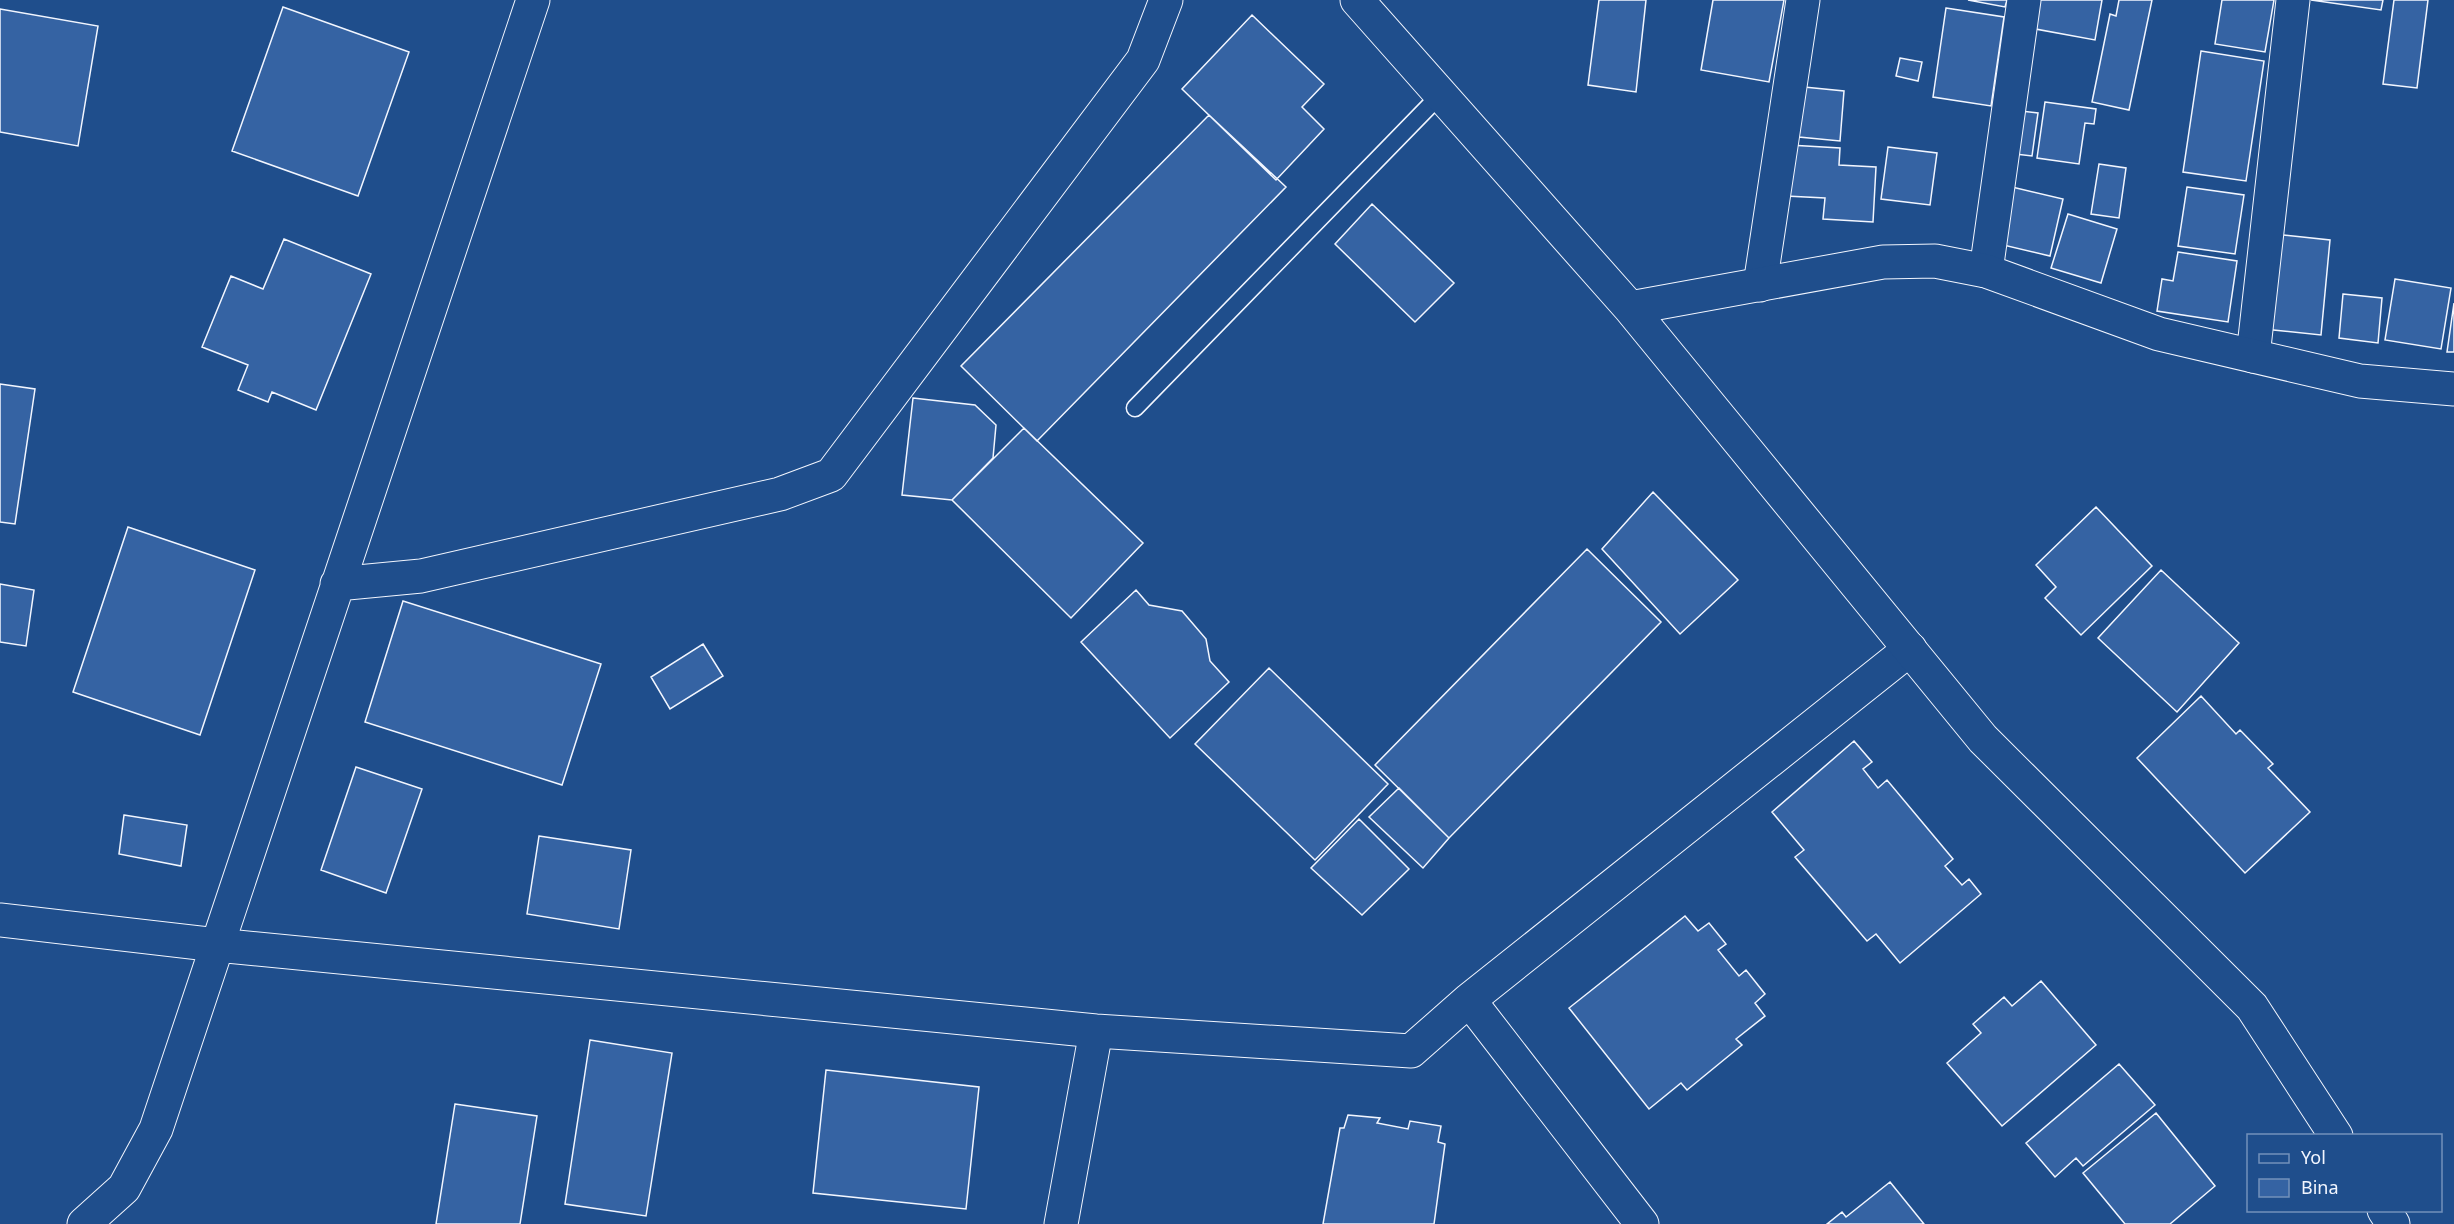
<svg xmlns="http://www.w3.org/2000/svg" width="2454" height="1224" font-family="'Noto Sans',sans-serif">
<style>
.building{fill:#3563a3;stroke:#f2f6ff;stroke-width:1.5}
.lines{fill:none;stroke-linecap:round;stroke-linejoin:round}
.lane-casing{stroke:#f2f6ff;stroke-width:19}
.street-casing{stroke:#f2f6ff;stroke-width:35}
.secondary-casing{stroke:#f2f6ff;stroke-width:35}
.lane{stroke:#1f4e8c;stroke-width:16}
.street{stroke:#1f4e8c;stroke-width:33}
.secondary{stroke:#1f4e8c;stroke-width:33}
</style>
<rect width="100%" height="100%" fill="#1f4e8c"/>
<path class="building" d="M1599,0h47l-10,92 -48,-7z
M1713,0h71l-15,82 -68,-12z
M1968,0h39l-2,7z
M2035,0h67l-7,40 -65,-12z
M2119,0h33l-23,110 -37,-8 18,-88 6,2z
M2222,0h52l-9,52 -50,-8z
M2311,0h72l-2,10z
M2394,0h34l-11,88 -34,-4z
M283,7l126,45 -51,144 -126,-45z
M1946,8l58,9 -13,89 -58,-9z
M0,9l98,17 -20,120 -78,-14z
M1252,15l72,69 -22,23 22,22 -48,51 -94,-91z
M2201,51l63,10 -18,120 -63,-9z
M1900,58l22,4 -4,19 -22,-5z
M1804,87l40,4 -4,50 -41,-4z
M2045,102l51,7 -2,15 -9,-1 -6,41 -42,-6z
M2012,110l26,3 -6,43 -25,-3z
M1209,115l77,72 -249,254 -76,-75z
M1789,145l51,3 -1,17 37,2 -3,55 -50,-3 2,-21 -39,-2z
M1888,147l49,6 -7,52 -49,-6z
M2099,164l27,4 -7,50 -28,-4z
M2012,187l51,12 -13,57 -51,-12z
M2187,187l57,8 -9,59 -57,-8z
M1372,204l82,79 -39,39 -80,-78z
M2068,214l49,15 -16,54 -50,-15z
M2274,234l56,6 -9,95 -57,-6z
M284,239l87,35 -55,136 -44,-18 -4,10 -30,-12 10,-25 -46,-18 29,-71 32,13z
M2178,252l59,9 -9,61 -71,-11 5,-32 11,2z
M2395,279l56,9 -10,61 -56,-9z
M2343,294l39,4 -4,45 -39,-5z
M2454,303v49h-7z
M0,384l35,5 -20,135 -15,-2z
M913,398l62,7 21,20 -3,33 -41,42 -50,-5z
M1024,428l119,115 -72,75 -119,-118z
M1653,492l85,88 -58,54 -78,-85z
M2096,507l56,59 -71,69 -36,-37 11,-11 -20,-22z
M128,527l127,43 -55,165 -127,-43z
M1587,549l74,73 -212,216 -74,-73z
M2161,570l78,73 -62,69 -79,-74z
M0,584l34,6 -8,56 -26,-4z
M1136,590l13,15 33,6 24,28 4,22 19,21 -59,56 -89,-96z
M403,601l198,63 -39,121 -197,-63z
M703,644l20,32 -53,33 -19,-32z
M1269,668l119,116 -73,76 -120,-116z
M2201,696l35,38 4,-4 33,34 -5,4 42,44 -65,61 -108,-115z
M1854,741l18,21 -9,7 15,19 9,-8 66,79 -8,7 17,19 7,-6 12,15 -81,69 -24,-29 -9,7 -72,-84 9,-7 -32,-38z
M356,767l66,22 -36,104 -65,-23z
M1399,788l50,50 -26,30 -54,-51z
M124,815l63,10 -6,41 -62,-12z
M1359,819l50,50 -47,46 -51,-47z
M539,836l92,14 -12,79 -92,-15z
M1685,916l13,15 11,-8 17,21 -8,6 21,26 7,-6 19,24 -10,9 10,13 -29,23 6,6 -55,45 -6,-7 -32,26 -80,-101z
M2041,981l55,64 -94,81 -55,-63 34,-30 -8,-9 31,-27 8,9z
M590,1040l82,13 -26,163 -81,-12z
M2119,1064l36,41 -72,61 -7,-8 -21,19 -29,-34z
M826,1070l153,17 -13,122 -153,-16z
M455,1104l82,12 -17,108h-84z
M2156,1113l59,73 -45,38h-45l-42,-51z
M1348,1115l32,3 -3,5 31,6 2,-8 31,5 -3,16 7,2 -11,80h-111l17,-96h4z
M1890,1182l34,42h-97l15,-12 4,5z"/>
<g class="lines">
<g class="lane-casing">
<path id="lane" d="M1135,408l305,-313"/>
</g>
<g class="street-casing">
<path id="street" d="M1986,271l38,-271
M1760,285l43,-285
M2253,356l40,-356
M337,584l84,-8 359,-82 51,-19 312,-415 23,-60
M0,920l217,25 879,86 315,20 58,-51 441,-351
M1469,1000l173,224
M84,1224l40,-36 32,-59 377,-1129
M1061,1224l35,-193"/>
</g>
<g class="secondary-casing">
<path id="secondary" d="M1357,0l273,308 353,431 269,268 84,129
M1630,308l253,-46 52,-1 51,10 173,63 201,47 94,8
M2384,1210l9,14"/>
</g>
<use href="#lane" class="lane"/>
<use href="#street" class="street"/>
<use href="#secondary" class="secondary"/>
</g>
<rect x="2247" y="1134" width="195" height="78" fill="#1f4e8c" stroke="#7391ba" stroke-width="1.5"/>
<rect x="2259" y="1154" width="30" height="9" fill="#1f4e8c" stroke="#7391ba" stroke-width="1.5"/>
<text x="2301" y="1164" font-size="18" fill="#f2f6ff">Yol</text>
<rect x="2259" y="1179" width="30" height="18" fill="#3563a3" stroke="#7391ba" stroke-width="1.5"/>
<text x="2301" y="1194" font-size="18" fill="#f2f6ff">Bina</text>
</svg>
